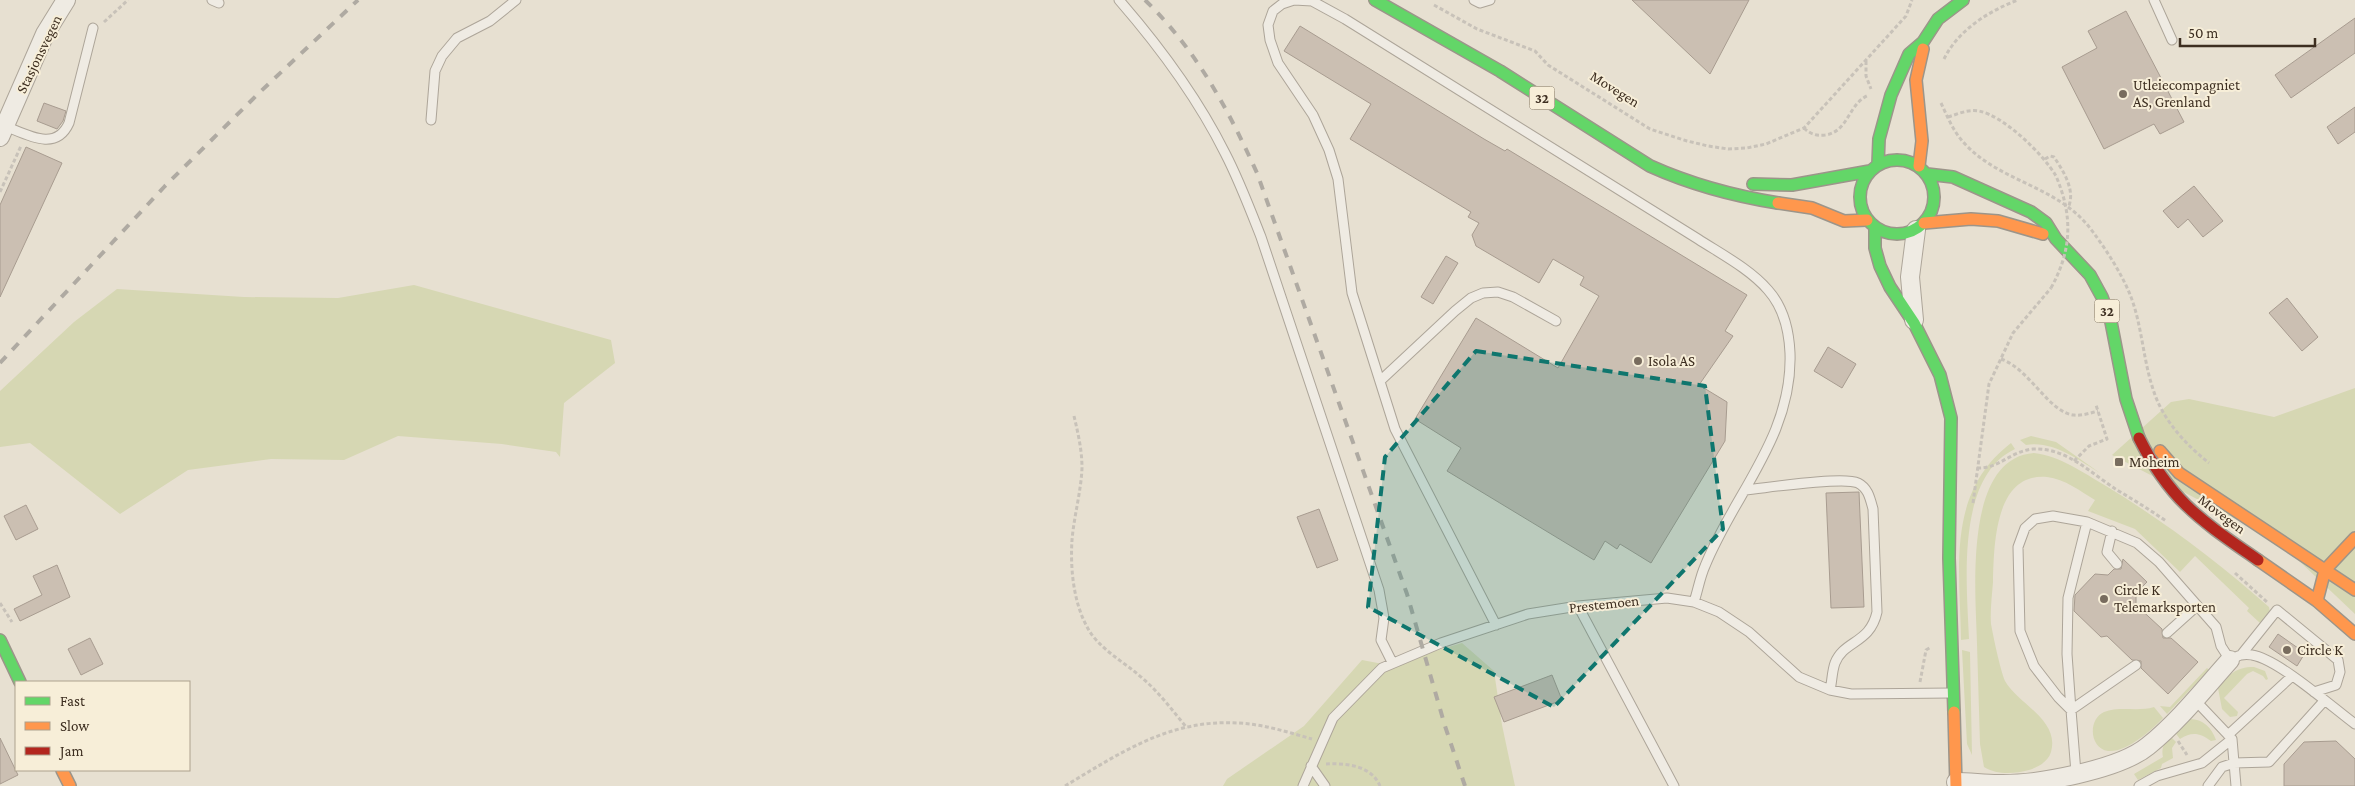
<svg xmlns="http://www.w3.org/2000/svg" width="2355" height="786" font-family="'Crimson Pro',serif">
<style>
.green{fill:#d6d7b3}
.building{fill:#cbbfb2;stroke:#a89c90}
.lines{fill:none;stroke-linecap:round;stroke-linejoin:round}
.lane-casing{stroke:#ada599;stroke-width:11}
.street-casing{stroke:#ada599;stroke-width:20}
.fast-casing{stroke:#9c958a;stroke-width:14}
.slow-casing{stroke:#9c958a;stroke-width:14}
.jam-casing{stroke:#9c958a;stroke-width:14}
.path{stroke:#c8c2b9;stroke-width:3;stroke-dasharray:4 2.5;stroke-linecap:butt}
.lane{stroke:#efebe3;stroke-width:9}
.street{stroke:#efebe3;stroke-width:18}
.fast{stroke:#63d668;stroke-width:11}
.slow{stroke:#ff974d;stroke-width:11}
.jam{stroke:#b3261e;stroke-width:11}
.rail{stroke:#afaaa2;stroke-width:4;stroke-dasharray:9 9;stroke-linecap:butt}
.path-bridge{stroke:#c8c2b9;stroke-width:3;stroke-dasharray:4 2.5;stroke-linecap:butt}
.marked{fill:#0f766e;fill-opacity:0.2;stroke:#0f766e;stroke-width:4;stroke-dasharray:10 6;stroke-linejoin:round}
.poi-dot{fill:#786c5e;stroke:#f7eed8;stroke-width:2}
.labels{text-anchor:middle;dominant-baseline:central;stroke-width:4;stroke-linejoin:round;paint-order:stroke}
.shield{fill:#f7eed8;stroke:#756857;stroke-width:1}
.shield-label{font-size:14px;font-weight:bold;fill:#3d2e20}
.street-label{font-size:15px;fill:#3d2e20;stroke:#f7eed8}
.poi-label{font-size:15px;fill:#3d2e20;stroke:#f7eed8;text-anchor:start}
</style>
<rect width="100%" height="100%" fill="#e7e0d1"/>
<path class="green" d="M414,285l197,55 4,23 -51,40 -4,54 -4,-5 -54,-8 -104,-8 -54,24 -73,-1 -83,11 -68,44 -90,-71 -30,4v-56l74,-69 43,-33 127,8 94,1z
M2355,388v226l-77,-73 -166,-86 59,-53 18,-3 85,18z
M2031,436l25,6 44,31c-21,-13 -48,-33 -74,-28l-6,-5z
M2011,443l4,6c-60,28 -48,136 -46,190l-8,1c-1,-73 -15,-147 50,-197z
M2034,453c26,3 50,20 72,33 59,36 112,76 163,121l1,5 -10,11 -13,-12 2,-3 -54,-52 -15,16 -45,-43 -47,-18 7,-11c-15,-9 -30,-21 -48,-23 -53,-5 -53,70 -54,105 -1,13 -3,29 -2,42 2,11 9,45 14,57 13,23 55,39 46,71 -3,10 -13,15 -22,18 -15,4 -32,5 -45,-3l-4,-23c-1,-33 -2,-67 -3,-100 -1,-48 -15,-186 57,-191z
M1462,643l32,28 8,54 13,61h-292l4,-7 77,-53 58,-66 26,5z
M1962,650l8,2 2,103 -5,-11z
M2254,667l11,4 3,8 -2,1 -3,-4 -10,-5 -6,3 -23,24 14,14 -1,4 -7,1 -8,-8 -4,-21c11,-13 17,-21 36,-21z
M2207,668l2,2 -42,44 -7,-8 10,1z
M2154,707l9,11c-11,12 -37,35 -55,33 -19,-3 -20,-32 -4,-39 15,-6 35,0 50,-5z
M2190,719c13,0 22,9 26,21l-5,1c-11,-8 -19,-10 -31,-2l-6,-8z
M2172,738l4,4 -4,6 1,10 -11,6 -1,4 -23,12 -4,-6 29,-17c-2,-9 1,-15 9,-19z"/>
<path class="building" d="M1632,0h117l-39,74z
M2126,11l58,111 -24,12 -6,-10 -50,25 -42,-82 35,-19 -9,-17z
M2355,18v35l-64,45 -16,-23z
M1300,26l184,113 21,12 2,-2 240,146 -22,36 8,5 -34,49 28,17 -2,39 -74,122 -31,-19 -3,5 -12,-8 -11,19 -147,-89 14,-23 -46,-29 61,-101 82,50 41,-72 -19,-11 4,-8 -31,-18 -14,24 -63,-37 -4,-11 7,-12 -11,-6 3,-5 -121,-73 21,-35 -87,-53z
M44,103l22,8 -3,10 -6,8 -20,-8z
M2355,107v25l-17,12 -11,-17z
M26,147l36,16 -62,134v-92z
M2194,186l29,35 -20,16 -15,-18 -10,9 -15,-17z
M1446,256l12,7 -25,41 -12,-7z
M2287,298l31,39 -16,14 -33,-38z
M1828,347l28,17 -14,24 -28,-17z
M1859,492l5,115 -33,1 -5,-115z
M26,505l12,24 -22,11 -12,-24z
M1319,509l19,51 -21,8 -20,-51z
M2123,559l24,23 -11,11v12l26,24 1,9h8l27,24 -30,32 -27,-26v-7l-9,-1 -25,-24 -6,1 -27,-26 1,-16 20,-21 13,1 6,-6h7z
M57,565l13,32 -50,24 -6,-12 28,-14 -9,-19z
M2278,634l27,19 -8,13 -28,-19z
M90,638l13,26 -22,11 -13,-26z
M1552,675l10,25 -58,22 -10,-25z
M0,738l18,37 -18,9z
M2336,741l19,18v27h-71v-22l20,-22z"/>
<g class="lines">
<g class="lane-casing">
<path id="lane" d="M212,0l7,3
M1119,0c40,46 79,99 106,153 14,27 25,56 36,84l118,353 5,28 -3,22 11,22
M1474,0l6,3 10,-3
M2154,0l18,40
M431,120l4,-49 7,-15 15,-18 33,-17 26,-21
M5,126c23,9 51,26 64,-3l24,-95
M1380,381l75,-70 16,-13 12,-5 15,-1 15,5 43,24
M1745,490c21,-2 98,-14 113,-7 10,5 12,15 15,26l4,103c-7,32 -33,28 -42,51 -3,8 -3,19 -5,27
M2087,522l-19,76 -1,56 4,56 65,-45
M2112,531l-5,21 10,12
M1578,606l96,180
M1496,625l-101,-196 -43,-136 -14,-114 -9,-29 -16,-35 -35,-52 -8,-23 -2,-15 5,-14 9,-7 12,-4 18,1 33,18 353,220c23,15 52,30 70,51 16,18 21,40 22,63 3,83 -56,141 -85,213 -5,11 -7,24 -11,36
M2167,633l30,-27
M2241,655l36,-45 61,50 2,12 -4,13 -22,7
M2195,700l37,39 4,47
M2228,735l63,-58
M1311,766l14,20
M2076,773l-5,-63 -13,-13 -24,-31 -14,-35 -2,-84 7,-19 10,-9 18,-3 34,6 50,21 22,19 57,65 5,19 9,14c7,-4 13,-7 22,-5 26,4 80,52 103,69
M1303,786l30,-68 49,-50 59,-25 87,-29 50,-8 89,-8 27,4 25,10 30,20 50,45 31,13 21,4 101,-1
M2139,786l18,-10 45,-13 30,-24
M2208,786l14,-19 12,-4 35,-1 55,-61"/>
</g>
<g class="street-casing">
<path id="street" d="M0,137l45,-103 21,-34
M1914,320l-4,-43 6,-47
M1956,782c14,0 28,2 42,2 38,1 121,-14 150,-38 31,-25 56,-57 82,-86"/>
</g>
<g class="fast-casing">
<path id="fast" d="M1375,0l125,71 150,95c40,18 84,30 128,37
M1860 197a37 37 0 1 1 74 0a37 37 0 1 1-74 0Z
M1878,164l1,-25 12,-44 18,-41 14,-12 15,-23 25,-19
M1927,174l26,3 78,35 15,11 10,16 34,36 12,22 9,25 15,77 13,39
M1753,184l39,1 78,-14
M1875,228v20l5,18 10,21 24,36 26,52 11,43 -2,140 5,154
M0,640l20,42"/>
</g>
<g class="slow-casing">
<path id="slow" d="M1919,166l3,-25 -6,-61 7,-31
M1778,203l34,5 32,13 23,-1
M1924,223l47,-4 27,2 45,13
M2160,451l19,22 170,113
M2258,560l59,41
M2349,586l6,4
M2317,601l8,-31 30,-32
M2317,601l38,33
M1954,712l2,74
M62,770l8,16"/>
</g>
<g class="jam-casing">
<path id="jam" d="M2139,438c32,64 63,83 119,122"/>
</g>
<path class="path" d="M1434,5l43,24 58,22 13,14 102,64 37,12 21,5 20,3 19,-1 19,-4 38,-16 102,-112 6,-16
M104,22l24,-22
M1944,59c14,-29 45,-48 74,-59
M1866,61v15l5,13
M1941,103c7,15 13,30 25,42 36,38 94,41 127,87 14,19 29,42 38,65 11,29 12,62 22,92 9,30 32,55 56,74
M1948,117c10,-3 20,-8 31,-6 25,5 64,43 77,65
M1804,128c6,6 12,8 21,7 24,-3 23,-32 44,-40
M2045,159l5,-3 4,1c10,15 22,34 14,51
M0,192l21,-46
M2001,359c29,10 48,54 73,56 8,1 16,-2 24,-4
M1074,416c4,17 8,34 8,52 -1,24 -8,48 -10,72 -2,31 2,69 20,95 14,18 32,27 49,42 18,15 31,33 46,51
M2074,461l15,-15 18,-7 -11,-34
M1977,468c22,1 34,-17 56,-19 33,-2 59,25 84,41 17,10 33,20 49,31
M1973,503l16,-119 24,-51 38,-45
M2235,573l32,29
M0,603l12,19
M1920,682l6,-32 5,-3
M2178,741l9,14
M1326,764c20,-1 45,1 54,22
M1065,786c55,-33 105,-67 172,-63 26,1 50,9 75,16"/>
<use href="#lane" class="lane"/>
<use href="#street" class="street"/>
<use href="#fast" class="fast"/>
<use href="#slow" class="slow"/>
<use href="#jam" class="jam"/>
<path class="rail" d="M1145,0c52,51 82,107 112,173l150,421 38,132 20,60
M0,363l165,-177 95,-94 98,-92"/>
<path class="path-bridge" d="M2051,288c21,-38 22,-72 5,-112"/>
</g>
<path class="marked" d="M1476,351l229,35 18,143 -169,178 -186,-100 17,-150z"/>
<g class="poi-dot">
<circle cx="2123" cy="94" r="5"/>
<circle cx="1638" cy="361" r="5"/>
<rect x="2114" y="457" width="10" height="10" rx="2.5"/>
<circle cx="2104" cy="599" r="5"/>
<circle cx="2287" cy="650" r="5"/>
</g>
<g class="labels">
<g class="shield">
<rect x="1529.5" y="86.5" width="25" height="23" rx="4"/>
<rect x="2094.5" y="299.5" width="25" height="23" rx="4"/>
</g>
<g class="shield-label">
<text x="1542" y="98">32</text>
<text x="2107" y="311">32</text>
</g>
<g class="street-label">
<text transform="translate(39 54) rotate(-64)">Stasjonsvegen</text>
<text transform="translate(1615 89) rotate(32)">Movegen</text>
<text transform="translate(2222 514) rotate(37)">Movegen</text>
<text transform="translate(1604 604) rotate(-6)">Prestemoen</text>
</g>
<g class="poi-label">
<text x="2133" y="85">Utleiecompagniet<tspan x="2133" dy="17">AS, Grenland</tspan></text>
<text x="1648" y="361">Isola AS</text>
<text x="2129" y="462">Moheim</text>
<text x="2114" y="590">Circle K<tspan x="2114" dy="17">Telemarksporten</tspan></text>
<text x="2297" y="650">Circle K</text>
</g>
</g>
<rect x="15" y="681" width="175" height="90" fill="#f7eed8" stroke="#ada18e"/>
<rect x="25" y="697" width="25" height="8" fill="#63d668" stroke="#ada18e"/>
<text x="60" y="706" font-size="15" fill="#3d2e20">Fast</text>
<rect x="25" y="722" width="25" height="8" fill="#ff974d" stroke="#ada18e"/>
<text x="60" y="731" font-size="15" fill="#3d2e20">Slow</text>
<rect x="25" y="747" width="25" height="8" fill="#b3261e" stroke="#ada18e"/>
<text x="60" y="756" font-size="15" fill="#3d2e20">Jam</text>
<path d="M2180 38v8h135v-8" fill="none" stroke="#3d2e20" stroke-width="2.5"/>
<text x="2188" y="38" font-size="15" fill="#3d2e20" stroke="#f7eed8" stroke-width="4" paint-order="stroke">50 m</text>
</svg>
